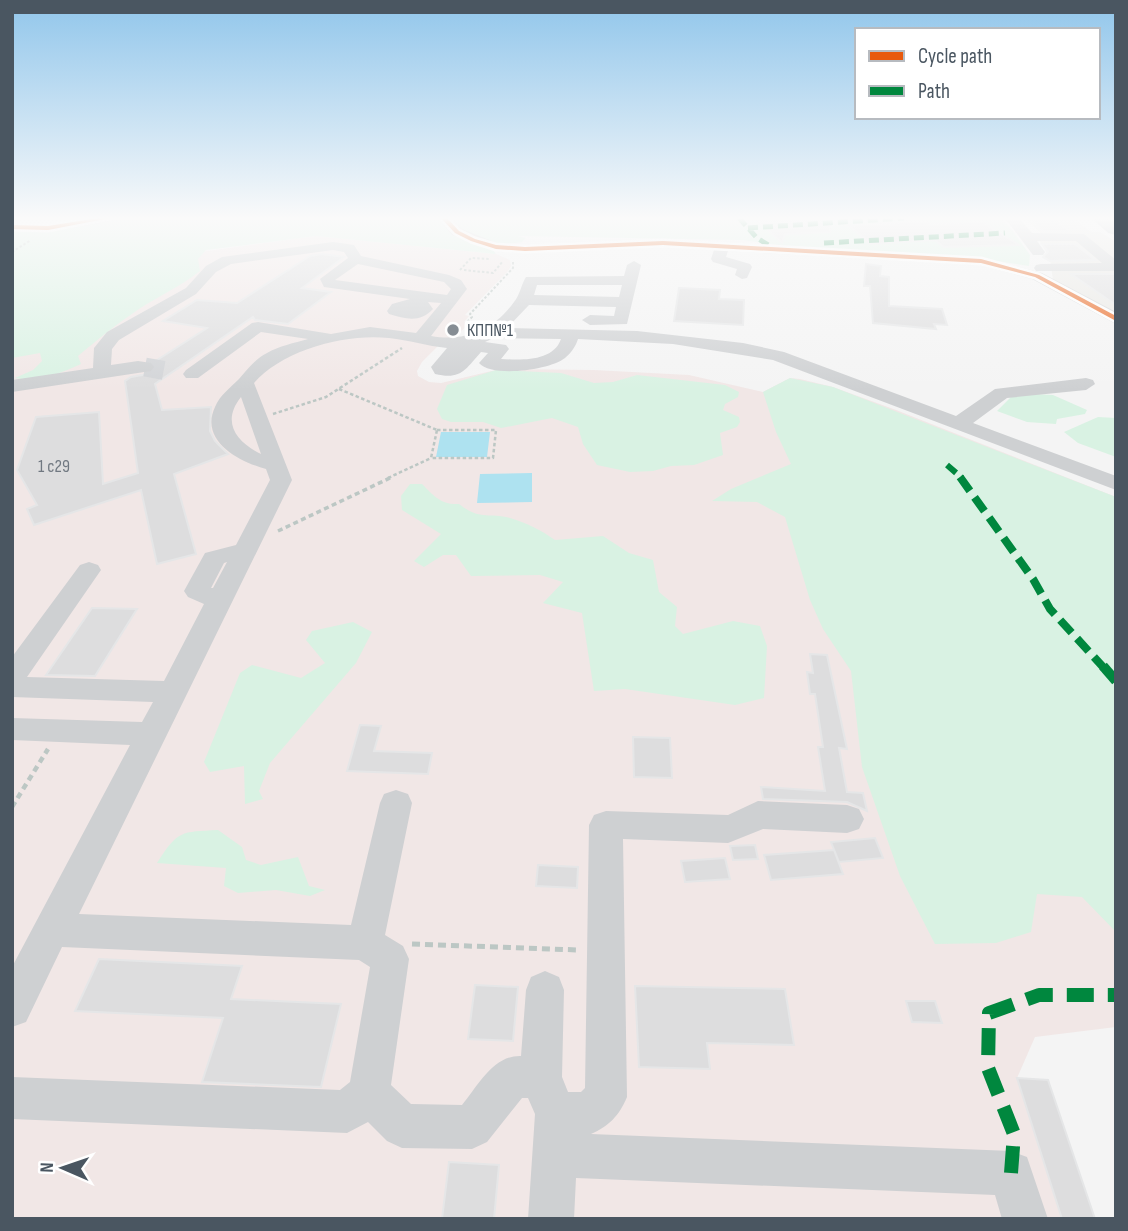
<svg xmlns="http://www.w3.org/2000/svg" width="1128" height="1231" font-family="'Sofia Sans Condensed',sans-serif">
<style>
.commercial{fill:#e8e7e3}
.medical{fill:#f1e7e6}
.green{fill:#d9f2e3}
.water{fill:#aee2f0}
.building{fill:#ddddde;stroke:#e5e6e7;stroke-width:2}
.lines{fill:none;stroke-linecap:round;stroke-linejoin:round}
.minor-tunnel{stroke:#d2d4d7;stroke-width:19;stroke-dasharray:19 10;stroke-linecap:butt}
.highway-casing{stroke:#b9bec3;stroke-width:4}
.path-far4{stroke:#bcc7c4;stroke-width:2;stroke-dasharray:2.5 2;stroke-linecap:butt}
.path-far3{stroke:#bcc7c4;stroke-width:2.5;stroke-dasharray:3.5 2.5;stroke-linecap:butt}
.path-far2{stroke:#bcc7c4;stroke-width:3.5;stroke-dasharray:5 3.5;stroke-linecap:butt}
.path-far1{stroke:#bcc7c4;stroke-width:4.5;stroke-dasharray:6 4.5;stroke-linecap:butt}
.path{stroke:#bcc7c4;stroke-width:5;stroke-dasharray:8 5;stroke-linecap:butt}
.minor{fill:#ced0d2;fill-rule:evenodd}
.highway{fill:#bec4c9;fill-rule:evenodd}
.quiet-far4{stroke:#00873e;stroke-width:5;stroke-dasharray:10 5;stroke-linecap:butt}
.quiet-far3{stroke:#00873e;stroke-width:6;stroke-dasharray:12 6;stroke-linecap:butt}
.quiet-far2{stroke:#00873e;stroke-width:8;stroke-dasharray:17 8;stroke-linecap:butt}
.quiet-far1{stroke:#00873e;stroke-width:10;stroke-dasharray:21 10;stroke-linecap:butt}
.quiet{stroke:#00873e;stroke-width:14;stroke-dasharray:27 14;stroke-linecap:butt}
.cycleway-casing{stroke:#fff;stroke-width:5}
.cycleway{fill:#e8590c;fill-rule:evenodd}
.poi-dot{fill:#868d94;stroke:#fff;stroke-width:2.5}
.labels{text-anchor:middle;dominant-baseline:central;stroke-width:7;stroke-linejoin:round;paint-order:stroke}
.far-poi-label{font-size:18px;fill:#4a5661;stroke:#fff;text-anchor:start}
.number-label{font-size:18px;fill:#707881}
</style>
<rect width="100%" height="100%" fill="#f4f4f4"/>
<path class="commercial" d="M1024,218h49l18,14h9l16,10v71l-63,-33 -3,-21 -14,-25 5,-1z"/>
<path class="medical" d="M316,236l180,18 14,6 1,6 -3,5 -43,44 4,1 -5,6 5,1 -16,17 -8,-1 -23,23 -5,9 1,5 11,6 12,1 59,-14 94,1 95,5 74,17 27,-14 10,1 33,8 63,23 220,87v530l-81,10 -18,41 45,141h-1050v-941z"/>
<path class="green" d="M119,218h880l13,12 18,25 -1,11 -65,-10 -172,-9 -49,-7 -226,-4 9,2 -4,4 -32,5 6,7 -180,-18 -110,14 -8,9 2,12c-19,15 -41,25 -61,38 -21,14 -42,31 -61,47l3,8c-20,9 -43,19 -66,14l18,-8 9,-9 -2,-8 -28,5v-129l43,2z
M496,370l65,3 33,10 19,-1 24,-7 88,10 14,7 -1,5 -13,7 -2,6 16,7 1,5 -3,5 -17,6 3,22 -29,10 -23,1 -18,5 -23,1 -33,-7 -14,-21 -5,-17 -26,-9 -51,10 -18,-6h-32l-9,-3 -5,-10 10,-24z
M790,378l43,9 283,110v435l-34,-35 -45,-3 -6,38 -35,11 -61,1 -35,-68 -38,-109 -11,-96 -28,-42 -13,-29 -25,-83 -28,-15 -45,-1 19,-12 60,-25 -15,-32 -13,-40z
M1015,393l38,2 34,15 -2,4 -28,5 -1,5 -29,-2 -30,-11z
M1098,417l18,1v39l-38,-14 -14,-11z
M410,484h12c12,12 19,21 37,20 22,17 28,8 51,14 17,5 31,12 45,22l48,-4 26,17 24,7 6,32 18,15 -2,19 8,8 50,-13 27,5 7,20 -3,52 -29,7 -110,-16 -31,2 -12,-78 -39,-10 20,-21 -23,-7 -69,1 -15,-21h-13l-19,12 -10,-6 27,-27 -39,-24 -1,-14z
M353,622l19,10 -16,31 -86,100 -11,28 4,8 -18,5 -1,-38 -34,6 -6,-10 36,-89 12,-8 49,13 24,-15 -19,-23 6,-9z
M218,830l24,17 4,13 15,5 37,-8 11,29 16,4 -15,6 -34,-6 -38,3 -14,-7 2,-18 -69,-5c21,-33 24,-31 61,-33z"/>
<path class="water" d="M441,432h49l-3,25h-51z
M532,473v29l-55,1 3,-29z"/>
<path class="building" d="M755,218h75v14l-45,2 -3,9z
M1029,218h24l16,13h-26z
M927,221l4,3 51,-2 37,23 -75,2 -10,-7 -63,4 -22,-18z
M1042,244h33l20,16 -45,1 -7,-4 5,-5z
M322,254l22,3 -42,31 29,4 -43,32 -33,-4 -2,-3 -98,67 7,26 49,-3 -1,24 5,10 13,13 -54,20 22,80 -39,10 -16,-74 -107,35 -7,-16 10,-4 -20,-35 19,-53 63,-5 4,72 35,-11 -13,-92 6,-4 22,-4 4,-6 -3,-5 53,-34 -44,-7 34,-21 40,3 73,-47z
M866,264l15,2 -1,10 9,1v29l53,3 5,16 -13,-1 2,5 -63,-6 -3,-37h-6z
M1071,274h45v31z
M679,288l41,2 -1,9 25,1 -1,25 -69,-4z
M92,608l45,1 -42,67 -49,-1z
M810,654l17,1 20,94 -8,-1 8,44 16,1 4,18 -20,-9 -84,-3 -2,-12 64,4 -7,-44h5l-8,-53h-5l-3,-22 6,1z
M360,725l21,1 -7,25 58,2 -4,21 -81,-3z
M633,737l37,1 2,40 -38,-1z
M875,838l8,20 -44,4 -8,-20z
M755,845l3,14 -25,1 -3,-14z
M834,850l9,24 -72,6 -7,-25z
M725,858l5,21 -45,3 -4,-21z
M538,865l40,2 -1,21 -41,-2z
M99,959l143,7 -11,33 110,5 -20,83 -119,-5 21,-64 -148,-7z
M475,985l43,2 -5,54 -45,-2z
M635,986l150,3 9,56 -87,-2 3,26 -71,-2z
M906,1001h29l7,22 -30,-1z
M1017,1078l31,2 47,139h-33z
M449,1162l50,3 -5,54h-52z"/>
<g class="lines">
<path class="minor-tunnel" d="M145,367l27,5"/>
<g class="highway-casing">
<path id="highway" d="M1094,218h21l1,15 -7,-2z"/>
</g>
<path class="path-far4" d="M12,252l19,-12
M460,270l11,-12 18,1
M464,270l29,3 10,-12
M473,323l-5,-2 4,-4 -2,-3 43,-46v-8"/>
<path class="path-far3" d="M339,389l98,41
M273,414l53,-17 76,-49
M437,430h59l-3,28h-62z
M388,478l43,-20"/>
<path class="path-far2" d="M278,531l114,-54"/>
<path class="path-far1" d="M12,807l36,-58"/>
<path class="path" d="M412,944l167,6"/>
<path class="minor" d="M85,218h28l-6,4 -59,10 -36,-1v-8l36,1z
M438,218h13l11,11 35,14 28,2 138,-6 318,18 61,16 74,39v12l-84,-45 -52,-14 -252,-14 -2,6 24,7 2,3 -5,11 -5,1 -7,-4 2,-6 -24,-7 -2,-3 3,-9 -51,-3 -138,6 -29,-2 -44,-16z
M1005,218h13l14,15 52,1 32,26v11h-80l-2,-3 2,-3 5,-1 61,-1 -26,-22h-39l8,11 -2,3h-10z
M333,242l21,3 7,11 88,19 12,5 6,9 -36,47c34,6 63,-6 83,-34 6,-7 7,-17 12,-25l98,-1 3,-11 7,-4 7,4 -14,59 -37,1 -8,-5 8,-5 24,1 2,-9 -87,-2 -22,23 130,3 106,12 41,9 172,64 39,-27 91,-11 7,2 2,4 -9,6 -79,8 -34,25 143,53v14l-343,-130 -100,-16 -95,-5c-2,7 -7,14 -13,19 -15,12 -73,20 -86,5l9,-10 -7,-1c-16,18 -20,28 -46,22l-4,-7 16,-19c-20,-2 -38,-8 -58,-10 -43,-5 -107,12 -135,45l38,97 -213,434 272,11 29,-122 4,-9 12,-4 12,4 4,9 -27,132 18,11 6,13 -18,126 20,19 51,1c16,-19 31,-50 59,-49l5,-66 5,-13 14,-6 14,6 5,13 -2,87 6,15h13l4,-4 4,-263 5,-10 12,-4 122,4 30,-14 89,4 12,4 5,10 -5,10 -12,4 -84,-4 -35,14 -105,-4 4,258c-8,19 -18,29 -36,37l420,17 16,6 21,62h-46l-7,-24 -419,-17 -2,41h-46l7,-105 -7,-16h-6l-35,44 -15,7 -70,-1 -15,-7 -19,-19 -21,11 -335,-14v-42l328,13 10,-8 20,-115 -11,-7 -297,-13 -36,75 -14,5v-60l118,-222 -118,-5v-22l130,4 11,-20 -141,-5v-40l68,-92 9,-3 9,3 3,5 -74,107 137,4 40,-77 -16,-7 -4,-6 21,-38 31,-8 34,-65 -4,-11c-26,-7 -67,-28 -51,-62 5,-12 15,-19 24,-28 9,-10 16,-20 28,-26 12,-7 27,-10 41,-14l-47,-7 -63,46h-12l-3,-4 3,-4 66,-47 6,-1 73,12 39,-7 46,6 25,-30 -13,-1 5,7c-13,14 -27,10 -44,5l-2,-3 5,-7 18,-5 -86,-12 -4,-8 28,-21 -4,-6 -11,-2 -102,14 -15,8 -20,22 -77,46 -7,9 -1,16 27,-4 13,2 3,4 -3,4 -139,21v-12l81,-12 1,-20 13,-16 79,-44 20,-22 16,-9zM358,264l86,18 7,7 -4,6 -112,-15zM537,285h85l-3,12 -85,-2zM494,338l67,1c-8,23 -40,21 -60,20l8,-10 -3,-4 -21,-3zM241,397l20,57c-25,-12 -40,-32 -20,-57zM227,562l-14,26h-2l13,-25z"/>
<use href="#highway" class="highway"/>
<path class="quiet-far4" d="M739,218l18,20 13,8
M748,228l156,-10
M824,243l181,-10"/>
<path class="quiet-far3" d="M947,465l15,13"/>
<path class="quiet-far2" d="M960,477l73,102 17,30 54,59"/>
<path class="quiet-far1" d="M1103,666l13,15"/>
<path class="quiet" d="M1011,1173l3,-39 -26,-66 1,-55 50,-18h77"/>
<g class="cycleway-casing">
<path id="cycleway" d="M98,218h12l-62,12 -36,-1v-4l36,1z
M441,218h6l12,13 16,8 21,6 29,2 138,-6 318,18 58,16 77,41v5l-81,-44 -54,-14 -318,-18 -138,6 -29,-2 -25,-8 -16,-8z"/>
</g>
<use href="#cycleway" class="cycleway"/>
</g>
<linearGradient id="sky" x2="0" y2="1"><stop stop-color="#91c6eb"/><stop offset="0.56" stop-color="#fafafa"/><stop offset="1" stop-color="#fafafa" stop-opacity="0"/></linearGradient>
<rect width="1128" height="390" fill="url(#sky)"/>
<circle class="poi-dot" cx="453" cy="330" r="7"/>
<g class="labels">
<g class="far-poi-label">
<text x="467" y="330">КПП№1</text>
</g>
<g class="number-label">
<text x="54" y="466">1 с29</text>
</g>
</g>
<rect width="1128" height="1231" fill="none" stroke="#4a5661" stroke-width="28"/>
<rect x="855" y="28" width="245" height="91" fill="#ffffff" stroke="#b7bbc0" stroke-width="2"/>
<rect x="869" y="51" width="35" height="10" fill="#e8590c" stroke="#b7bbc0" stroke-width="2"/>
<text x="918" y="63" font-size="21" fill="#4a5661">Cycle path</text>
<rect x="869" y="86" width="35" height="10" fill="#00873e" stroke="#b7bbc0" stroke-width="2"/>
<text x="918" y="98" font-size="21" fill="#4a5661">Path</text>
<g transform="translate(63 1168) rotate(272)" stroke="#ffffff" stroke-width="5" paint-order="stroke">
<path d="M0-5L12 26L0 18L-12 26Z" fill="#4a5661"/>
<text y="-10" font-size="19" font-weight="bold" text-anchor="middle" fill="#4a5661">N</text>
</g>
</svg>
